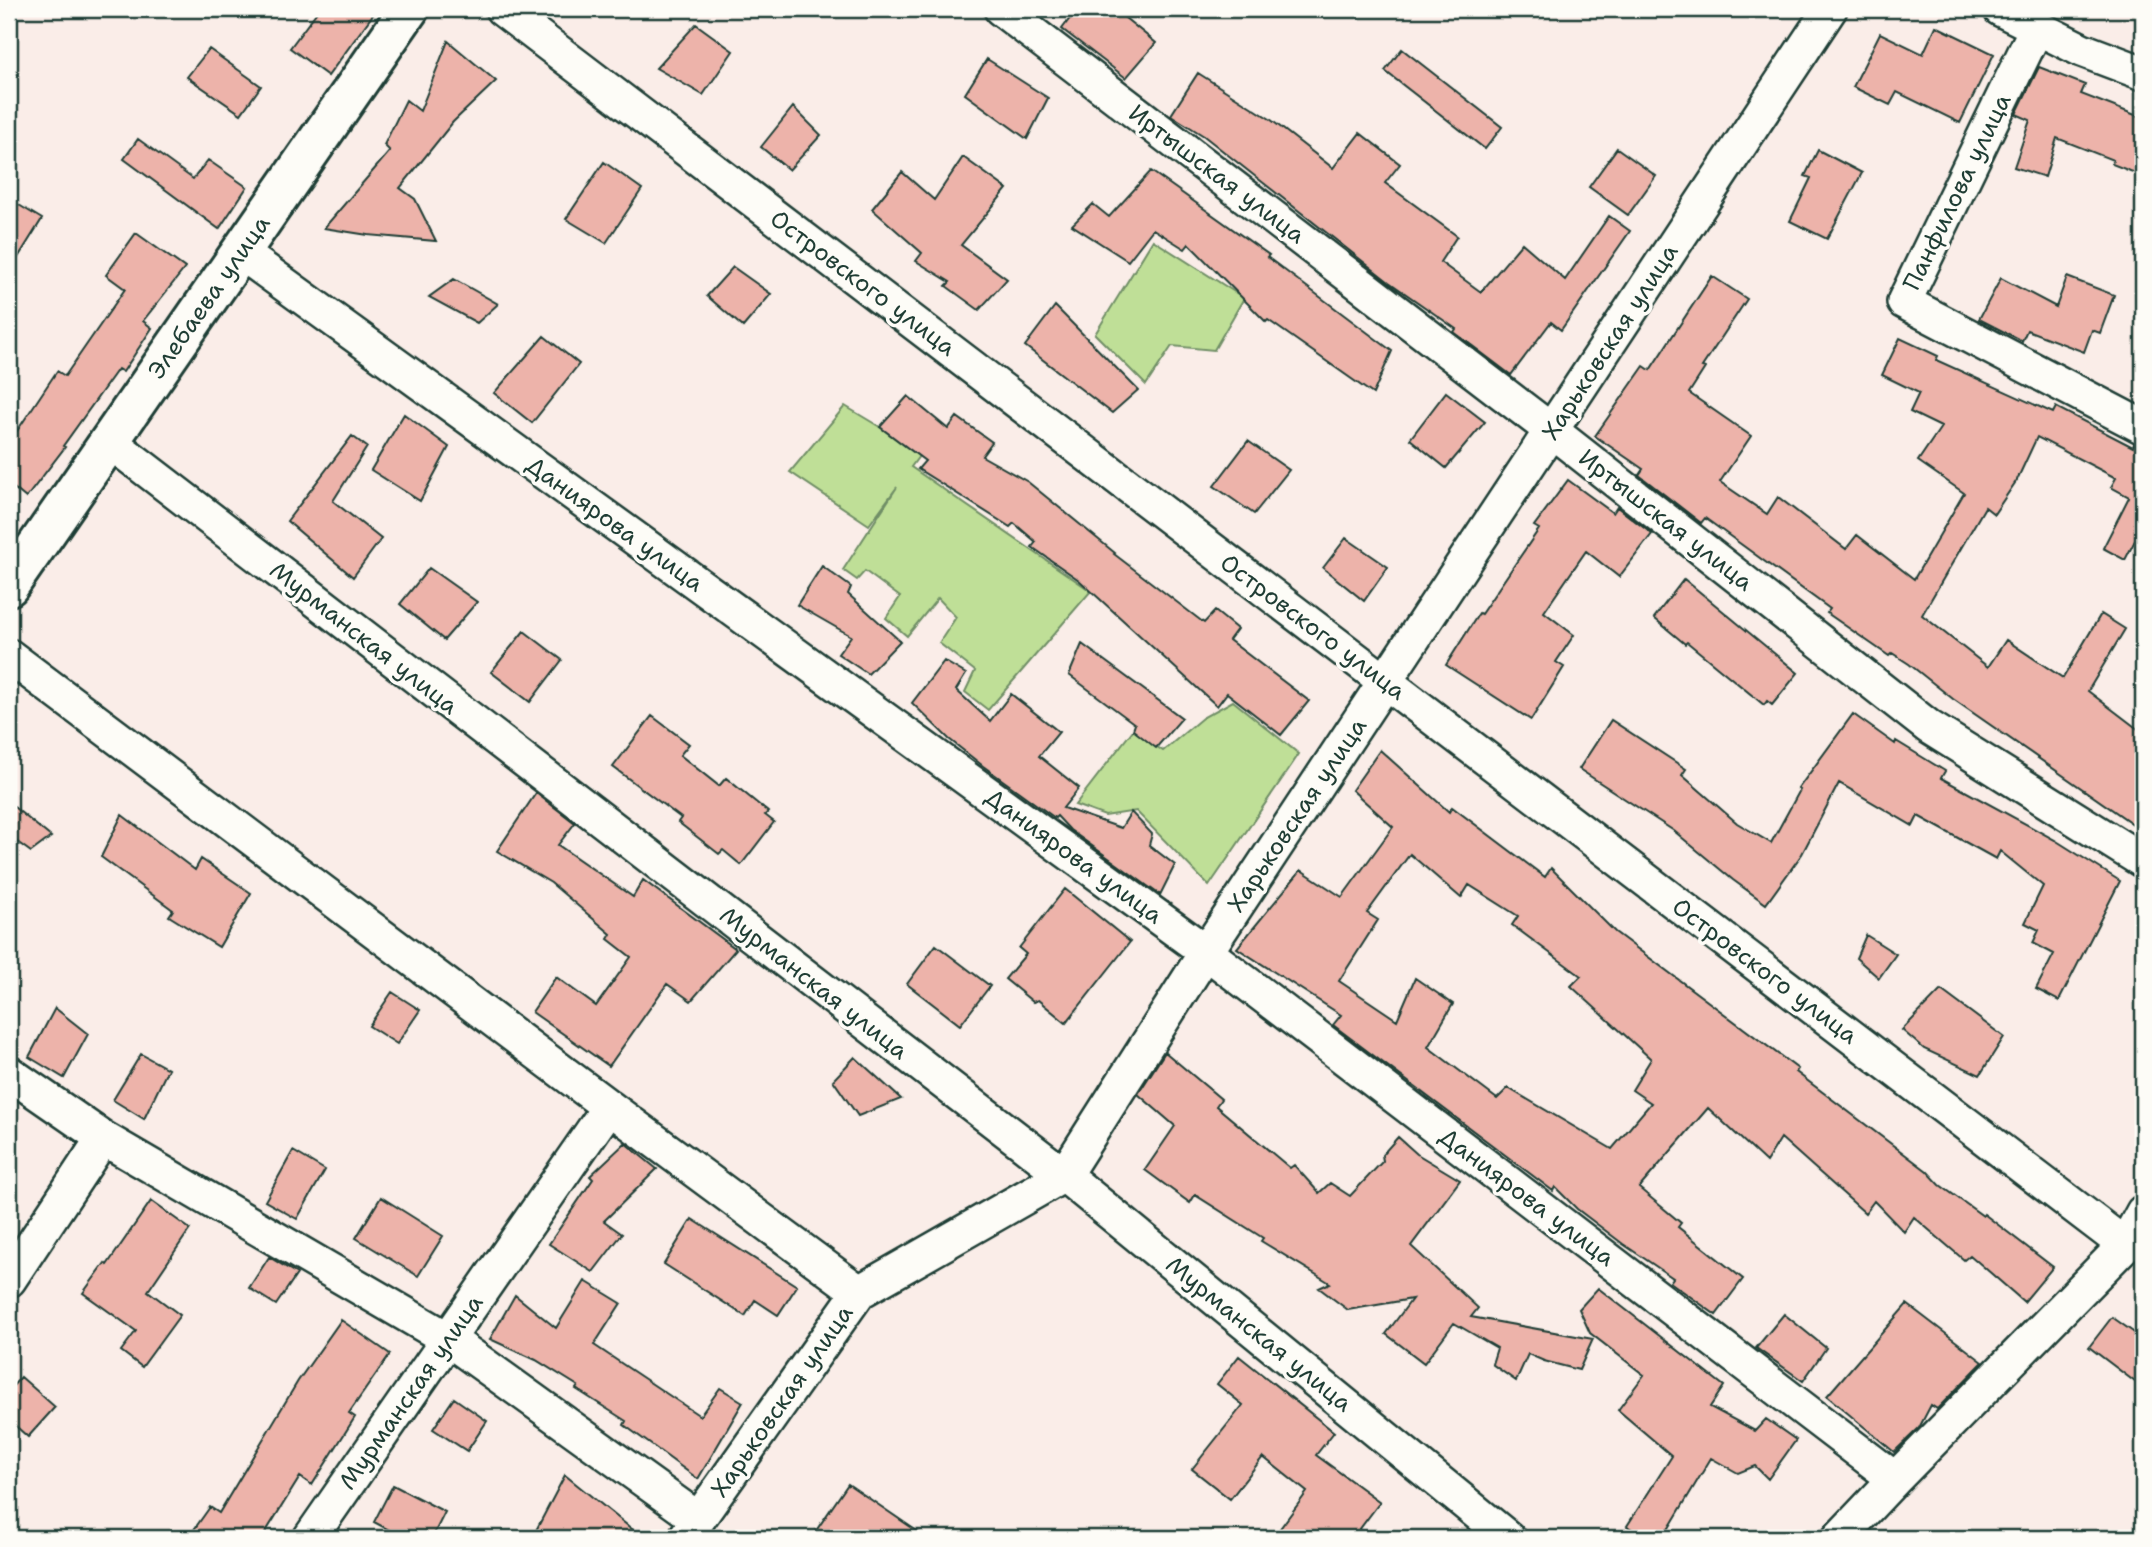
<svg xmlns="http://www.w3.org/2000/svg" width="2152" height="1547" font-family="'Shantell Sans',sans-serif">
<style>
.green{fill:#bfdf97;stroke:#6f8e66;stroke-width:2}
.building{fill:#edb3aa;stroke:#1f3d34;stroke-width:2;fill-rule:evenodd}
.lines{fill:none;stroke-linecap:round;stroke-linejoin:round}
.minor-casing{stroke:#1f3d34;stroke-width:38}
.major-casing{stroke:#1f3d34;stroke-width:44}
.minor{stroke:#fdfcf7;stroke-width:33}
.major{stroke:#fdfcf7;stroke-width:38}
.labels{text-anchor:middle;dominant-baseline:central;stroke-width:7;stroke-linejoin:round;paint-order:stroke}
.street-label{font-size:24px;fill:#1f3d34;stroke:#fdfcf7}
</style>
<rect width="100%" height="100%" fill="#faede8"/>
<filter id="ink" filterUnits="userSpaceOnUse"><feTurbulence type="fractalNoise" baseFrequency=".0143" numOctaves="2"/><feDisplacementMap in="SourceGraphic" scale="14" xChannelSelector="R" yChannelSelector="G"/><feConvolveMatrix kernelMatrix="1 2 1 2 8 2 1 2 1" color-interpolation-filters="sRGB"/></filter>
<g filter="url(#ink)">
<path class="green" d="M1153,240l91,58 -30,52 -42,-4 -26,39 -51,-51z
M845,406l35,21 39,29 -8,11 180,124 -103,119 -23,-18 10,-21 -36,-28 17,-26 -18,-19 -31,38 -21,-18 14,-21 -35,-26 -8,9 -14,-10 54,-83 -28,38 -79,-53z
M1233,701l66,53 -90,132 -73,-75 -31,5 -30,-11 58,-75 30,21 39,-33z"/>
<path class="building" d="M319,9h58l-49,67 -38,-28z
M1077,9h37l42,34 -30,35 -64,-49z
M696,24l37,27 -30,44 -47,-27z
M1936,26l58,28 -34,69 -63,-31 -7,13 -37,-18 27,-54 43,21z
M448,41l48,40 -43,41 -53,66 15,11 21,42 -68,-6 -44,-7 66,-77 -6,-6 22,-45 14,11z
M209,49l52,37 -20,28 -54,-37z
M1402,49l100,78 -17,22 -100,-78z
M987,59l61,39 -21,41 -62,-45z
M2039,67l46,18 -4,9 62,24v58l-31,-12 1,-4 -56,-22 -12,39 -31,-10 16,-47 -14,-6z
M1198,73l72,46 63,49 27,-35 40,31 -15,19 72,53 -17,26 41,30 41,-49 43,37 44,-64 21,15 -69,99 -10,-8 -40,53 -57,-43 2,-3 -67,-47 -185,-146 -33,-21z
M793,107l28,28 -32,35 -28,-23z
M138,139l55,40 15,-19 39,27 -28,42 -95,-70z
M1617,148l39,28 -28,39 -39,-28z
M1818,150l44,23 -35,66 -37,-18 21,-43 -6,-2z
M963,157l44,32 -46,56 46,34 -28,31 -33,-24 4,-4 -34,-21 6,-8 -50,-44 30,-37 32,28z
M604,162l38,27 -36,54 -40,-24z
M1151,171l118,84 -2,2 125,94 -19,43 -105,-74 -2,2 -77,-78 -4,5 -32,-20 -25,32 -56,-36 21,-21 16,13z
M9,199l33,20 -33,53z
M136,233l49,35 -42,53 9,7 -29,44 -5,-3 -55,77 2,1 -39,51 -17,-14v-41l48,-72 8,5 60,-87 -19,-14z
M733,267l38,27 -28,33 -36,-31z
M1712,276l35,23 -45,68 3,1 -16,25 62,43 -31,46 47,32 11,-17 68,52 11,-14 57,44 50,-86 -46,-32 23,-34 -31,-15 9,-19 -37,-18 18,-37 38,18 -2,4 117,53 3,-6 77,40 1,-3 9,2v79l-18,35 -22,-12 26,-51 -18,-10 5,-9 -79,-41 -20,43 -23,34 -9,-7 -63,108 66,52 18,-27 57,38 38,-64 24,15 -37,62 55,42v98l-190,-132 -44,-35 -17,-11 -3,3 -62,-43 3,-4 -125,-91 -4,5 -62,-48 4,-6 -48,-33 49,-70 6,4z
M2067,277l47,18 -14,38 -8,-3 -8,22 -57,-22 -5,11 -43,-22 22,-41 55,29z
M454,279l44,25 -21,19 -48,-26z
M1055,306l83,84 -26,23 -87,-67z
M544,336l35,28 -47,59 -38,-30z
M1446,392l39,30 -39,46 -36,-29z
M908,396l40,33 9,-12 35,25 -10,14 46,26 87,71 -1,1 90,69 11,-12 22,18 -8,11 80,61 -28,34 -54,-42 -10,13 -138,-126 -47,-33 4,-5 -22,-19 -4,4 -92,-58 7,-8 -45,-34z
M404,414l45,33 -29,54 -49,-31z
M352,436l15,11 -34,54 48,38 -28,38 -66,-56z
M1248,441l41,29 -35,44 -40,-28z
M1568,480l45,33 4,-6 35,27 -33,43 -33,-26 -42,61 30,23 -18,27 8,5 -33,53 -85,-55 33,-52 2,1 58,-85 -5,-3z
M1346,538l42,29 -24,34 -41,-33z
M822,566l29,21 -3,7 52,47 -32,33 -30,-20 13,-18 -54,-31z
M429,568l48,34 -33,38 -44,-36z
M1684,579l114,94 -26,32 -5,-4 -3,4 -77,-63 -2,2 -31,-26z
M524,631l38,29 -32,42 -39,-30z
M1082,644l100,74 -26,30 -23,-18 2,-6 -66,-49z
M944,661l22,13 -10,16 34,31 21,-27 48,38 -20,24 40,32 -16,20 58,20 10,-16 21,22 -3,11 26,20 -15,30 -90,-65 -13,-14 -2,2 -72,-52 -34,-27 -37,-36z
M1853,714l42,30 1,-3 49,30 -4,7 114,62 65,41 -61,120 -23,-12 18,-35 -21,-11 6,-13 -14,-7 18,-37 -43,-35 -4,8 -78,-43 -5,10 -74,-43 -37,71 -36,50 -33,-24 -59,-49 -95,-62 32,-49 75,49 -4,6 55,48 34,20 29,-53 -2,-1z
M652,716l37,28 -9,11 39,31 7,-8 42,34 -3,3 9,7 -33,43 -18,-15 -4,4 -41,-32 3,-4 -68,-51z
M1380,750l69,62 3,-5 93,70 6,-9 64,64 183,137 -2,3 131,99 13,14 43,31 1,-2 69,53 -29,35 -54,-47 -6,5 -50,-43 -10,15 -30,-31 -9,12 -84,-75 -15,24 -58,-54 -69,80 42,35 -3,4 65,52 -27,36 -46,-33 3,-4 -50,-34 -46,-35 -22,-22 -2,4 -220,-166 8,-10 -104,-67 64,-78 41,27 51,-70 -41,-37zM1410,854l51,44 8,-13 49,31 -6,9 69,51 -10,10 80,73 -19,31 19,13 -39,46 -104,-61 -11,11 -69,-52 25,-43 -38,-26 -18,42 -58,-39 39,-61 -11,-7z
M536,793l39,30 -17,22 75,52 10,-17 93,69 -45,52 -24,-17 -58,82 -77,-54 24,-35 40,29 35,-49 -23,-18 3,-5 -60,-51 -54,-32z
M9,803l42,34 -20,15 -22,-16z
M122,815l73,55 6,-11 50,34 -32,54 -50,-31 4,-6 -72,-53z
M1065,889l65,53 -64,81 -28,-23 -5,2 -28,-23 21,-25 -7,-6z
M1866,935l30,19 -17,24 -23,-20z
M936,945l54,41 -30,39 -53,-41z
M1941,990l63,47 -24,38 -56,-26 -22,-19z
M392,992l28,18 -23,34 -28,-18z
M55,1008l33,26 -24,44 -35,-21z
M1165,1052l56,47 -5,7 74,62 4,-3 25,28 11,-10 20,13 33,-35 -1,-6 16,-18 19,17 43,26 -49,66 67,62 -7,9 122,22 -14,31 -35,-9 -16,-7 -12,27 -24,-17 5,-16 -43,-25 -30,40 -38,-29 26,-35 -64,11 -29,-22 11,-5 -69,-42 2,-3 -68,-43 -5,8 -45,-33 30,-44 -37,-32z
M141,1054l27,15 -24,50 -31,-19z
M855,1057l46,42 -43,17 -25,-36z
M625,1143l32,26 -53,52 18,13 -29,38 -44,-28 44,-65 -3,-3z
M293,1151l32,19 -28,49 -32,-18z
M381,1197l62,39 -25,40 -62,-38z
M151,1201l39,28 -42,62 32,24 -38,52 -21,-16 15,-20 -53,-38 22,-30 2,2z
M692,1219l105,67 -19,29 -23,-15 -10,16 -81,-52z
M269,1257l28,17 -21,31 -27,-17z
M585,1281l36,22 -27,42 106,71 20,-28 23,14 -45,77 -74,-54 2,-4 -50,-32 2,-3 -42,-26 -46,-21 25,-44 41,33z
M1598,1288l126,98 -14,21 45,24 11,-12 30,21 -28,39 -13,-13 -17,7 -27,-15 -48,80h-17l-19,-12 45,-70 -54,-46 26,-35 -54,-42 -11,-24z
M1907,1304l76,58 -46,47 -6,-4 -12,23 -25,24 -67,-56z
M1784,1314l42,34 -23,33 -47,-33z
M2112,1317l31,22v49l-54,-41z
M341,1320l49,34 -41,59 6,4 -43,68 -12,-8 -38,61h-74l22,-31 9,6 79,-132z
M1239,1356l95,76 -18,23 64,47 -27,36h-80l34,-46 -44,-35 -33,42 -38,-30 51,-64 -26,-21z
M21,1377l34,30 -27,30 -19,-17v-30z
M454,1398l33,23 -20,30 -34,-22z
M565,1475l78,63h-111z
M848,1484l79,54h-116z
M393,1485l52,27 -13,26h-28l-30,-16z"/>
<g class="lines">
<g class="minor-casing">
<path id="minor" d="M502,9l1623,1236
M1001,9l551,422 377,296 214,134
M2000,9l82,41 61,23
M2037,27l-133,275 239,125
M240,252l966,700 689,527
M109,441l955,734 444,363
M9,656l600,451 250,185
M9,1073l94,65 345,201 250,180
M9,1280l94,-142
M310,1538l299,-431
M685,1538l174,-246 205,-117 142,-223 624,-943
M1839,1538l56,-59 230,-234 18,-33"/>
</g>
<g class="major-casing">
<path id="major" d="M9,586l400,-577"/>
</g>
<use href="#minor" class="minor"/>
<use href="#major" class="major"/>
</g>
</g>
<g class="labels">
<g class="street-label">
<text transform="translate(1217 174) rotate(37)">Иртышская улица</text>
<text transform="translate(1957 192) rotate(-64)">Панфилова улица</text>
<text transform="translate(863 283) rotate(37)">Островского улица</text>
<text transform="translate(209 297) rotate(-55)">Элебаева улица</text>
<text transform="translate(1610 342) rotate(-57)">Харьковская улица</text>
<text transform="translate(1666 520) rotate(38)">Иртышская улица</text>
<text transform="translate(615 524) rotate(36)">Даниярова улица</text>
<text transform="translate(1313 627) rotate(37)">Островского улица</text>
<text transform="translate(364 638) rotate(38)">Мурманская улица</text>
<text transform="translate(1297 815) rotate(-56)">Харьковская улица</text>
<text transform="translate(1074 856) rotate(36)">Даниярова улица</text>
<text transform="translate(1765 971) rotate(37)">Островского улица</text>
<text transform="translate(814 983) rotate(38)">Мурманская улица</text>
<text transform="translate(1527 1197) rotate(37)">Даниярова улица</text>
<text transform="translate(1259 1334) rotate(39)">Мурманская улица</text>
<text transform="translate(411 1392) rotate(-55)">Мурманская улица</text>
<text transform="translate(782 1401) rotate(-55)">Харьковская улица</text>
</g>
</g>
<rect width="2152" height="1547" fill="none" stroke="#fdfcf7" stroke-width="35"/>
<rect x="18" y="18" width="2117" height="1512" fill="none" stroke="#1f3d34" stroke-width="2.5" filter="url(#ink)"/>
</svg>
